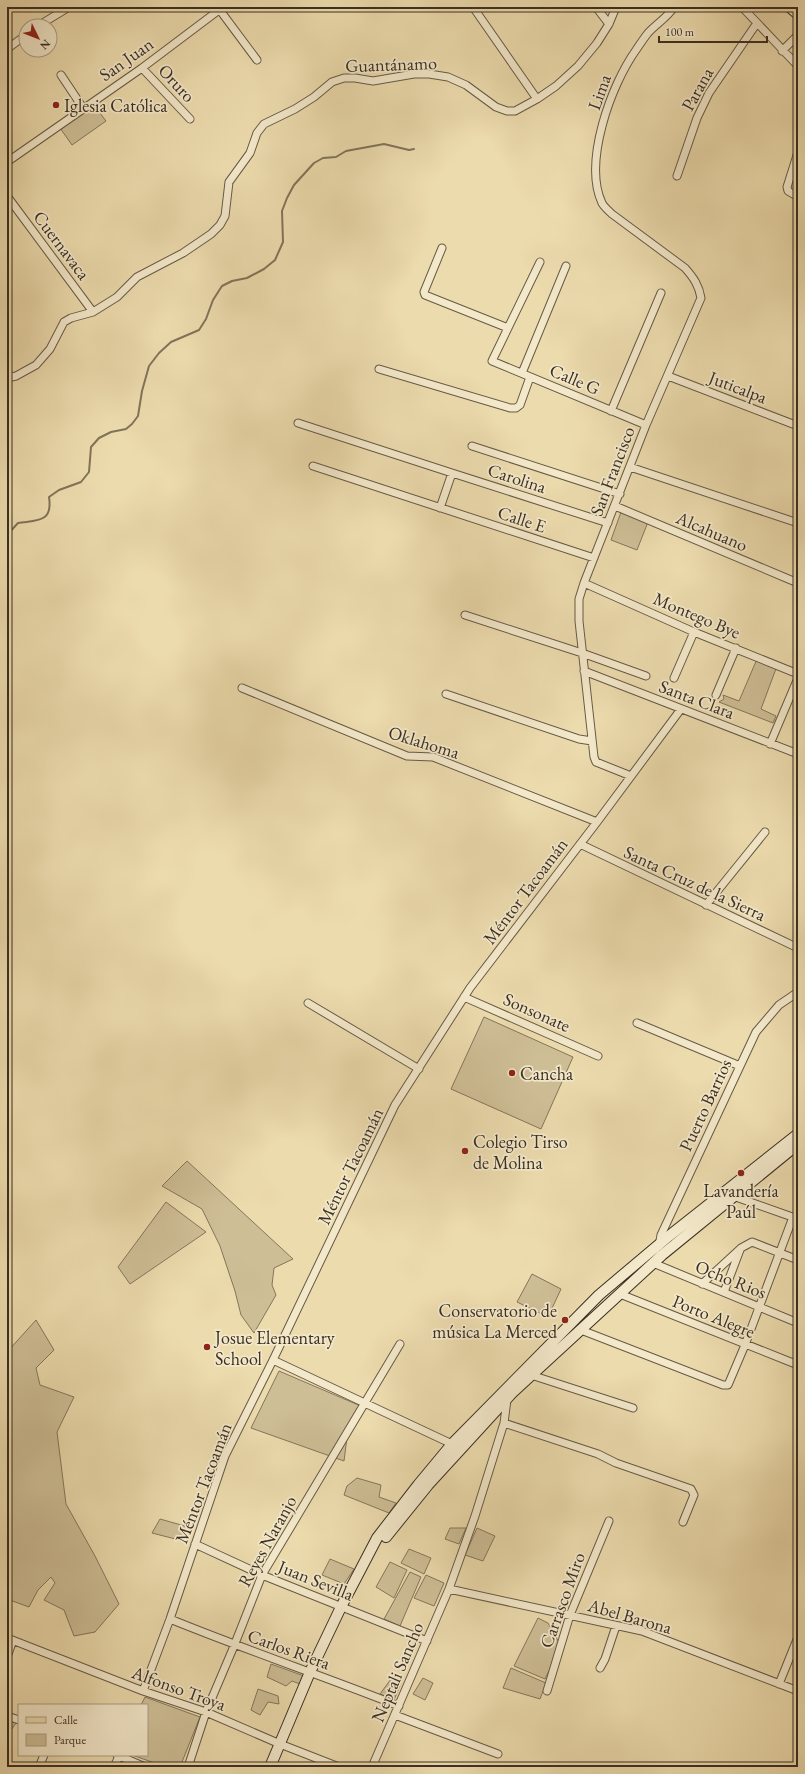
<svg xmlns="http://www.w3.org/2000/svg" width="805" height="1774" font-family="'EB Garamond',serif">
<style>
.green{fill:#cebe96;stroke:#84765c}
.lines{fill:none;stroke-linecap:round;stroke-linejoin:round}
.stream{stroke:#80735a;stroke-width:2}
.street-casing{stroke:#665a46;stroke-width:9}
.secondary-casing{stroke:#3a2f23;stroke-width:12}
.primary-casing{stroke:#3a2f23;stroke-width:14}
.street{stroke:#f3e8ca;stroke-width:7}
.secondary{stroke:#f3e8ca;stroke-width:10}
.primary{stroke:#ecdbad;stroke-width:12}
.poi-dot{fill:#8f2418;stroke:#f3e8ca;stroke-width:1.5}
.labels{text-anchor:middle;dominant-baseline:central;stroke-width:3.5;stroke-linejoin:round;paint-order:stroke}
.street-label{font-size:18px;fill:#3a2f23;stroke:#f3e8ca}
.poi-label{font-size:18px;fill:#3a2f23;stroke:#f3e8ca;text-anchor:start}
</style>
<rect width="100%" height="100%" fill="#ecdbad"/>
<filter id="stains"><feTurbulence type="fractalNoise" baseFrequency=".005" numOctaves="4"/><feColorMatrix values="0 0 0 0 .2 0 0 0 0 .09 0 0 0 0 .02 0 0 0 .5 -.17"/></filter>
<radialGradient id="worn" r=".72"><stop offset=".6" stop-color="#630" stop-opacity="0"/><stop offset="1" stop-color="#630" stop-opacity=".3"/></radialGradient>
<path class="green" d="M93,104l13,17 -34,24 -12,-17z
M621,512l27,10 -11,28 -26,-10z
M757,659l20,7 -16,43 15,7 -3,7 -54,-21 5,-3 -1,-4 16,6z
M484,1017l89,40 -32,72 -90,-40z
M187,1161l106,98 -19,9 -2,17 4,10 -22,38 -13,-18 -6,-24 -15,-45 -18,-37 -40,-23z
M166,1202l40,30 -76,52 -12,-17z
M532,1274l29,15 -13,28 -31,-15z
M36,1320l18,30 -18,18 4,17 34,12 -17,35 9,72 29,52 24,48 -24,28 -21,4 -10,-26 -20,-10 11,-17 -4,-6 -13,13 -9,17 -22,-8v-47l1,-2 -1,1v-199z
M279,1371l84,36 -15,23 -4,31 -93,-33z
M357,1478l24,7 -2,12 17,6 -7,10 -45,-18 3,-9z
M160,1519l32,9 -5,14 -35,-9z
M450,1528h16l-7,16 -14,-5z
M477,1528l18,8 -12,25 -18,-6z
M409,1549l22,9 -7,16 -23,-11z
M330,1559l24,10 -10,15 -22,-9z
M390,1562l17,8 -13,28 -18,-11z
M410,1572l11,5 -21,49 -16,-7z
M426,1575l18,8 -10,23 -20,-8z
M538,1618l10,5 13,23 -16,33 -31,-13z
M271,1664l33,12 -4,8 -8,-3 -6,5 -19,-9z
M511,1668l35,15 -6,16 -37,-11z
M423,1678l10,5 -8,17 -12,-6z
M391,1679l10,4 -7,17 -14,-6z
M258,1689l20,7 1,8 -11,-2 -8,13 -9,-5z
M145,1697l55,20 -20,50h-14l-34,-12h15v-50h-6z
M7,1719l9,4 -9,13z"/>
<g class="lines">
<path class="stream" d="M7,535l11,-12c19,-3 35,0 31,-26l10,-7 22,-8 8,-10 2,-25 8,-9 12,-6 15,-3 6,-5 6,-8 4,-25 7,-25 10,-13 12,-11 28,-12 7,-11 7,-19 9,-14 10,-5 15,-3 17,-9 11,-9 8,-18 -1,-31 5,-13 7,-13 20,-22 9,-5 13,-1 10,-6 38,-7 25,6 5,-1"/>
<g class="street-casing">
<path id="street" d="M473,7l64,92
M596,7l13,17
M742,7l56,59
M219,9l38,51
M38,26l31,-19
M7,49l19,-14
M782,51l16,-16
M142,68l48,51
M61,75l22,33
M798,152l-11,35 1,4 10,6
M7,162l135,-94 81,-61
M677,176l20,-58 12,-25 48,-70
M7,196l86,116
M442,248l-18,44 1,3 83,33
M540,262l-48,99 154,64
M379,369l131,39h6l4,-3 10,-28
M522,373l44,-107
M668,376l130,50
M7,378l9,-2 20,-11 14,-16 14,-27 7,-4 22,-6 24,-15 20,-20 46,-24 28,-19 9,-9 5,-9 4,-34 21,-29 7,-20 7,-9 31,-15 19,-12 18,-15 12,-4h11l18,3 41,-7h15l19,3 18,8 30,22 11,4h8l22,-12 19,-13 22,-20 19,-23 12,-19 7,-17
M611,411l50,-118
M298,423l154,50
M472,446l148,48
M313,466l281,92
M630,467l168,56
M615,506l183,77
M440,508l12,-35 156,50
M584,583l110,49 104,42
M465,615l117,38 64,23
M584,671l214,83
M674,678l20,-46
M242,688l165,68 26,1 164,65
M446,694l133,45 13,2
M716,695l20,-47
M770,744l28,-66
M631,776l-35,-14 -2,-5 -15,-136v-22l5,-16 62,-158 55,-127c-2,-12 -7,-20 -16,-30l-73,-54c-3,-3 -8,-7 -10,-11 -19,-41 9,-118 34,-153 4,-6 8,-12 12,-17 8,-9 20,-16 26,-26
M580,844l218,104
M706,905l59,-73
M464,997l134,59
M308,1003l111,66
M637,1023l103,43
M733,1196l65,23
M659,1246l2,-11 95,-203 23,-27 19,-13
M653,1263l145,60
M702,1284l39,-36 11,-6 46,18
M724,1292l16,-42
M620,1294l178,71
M581,1330l142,55h5l17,-40 48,-128
M273,1360l179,84
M531,1375l102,33
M507,1400l-3,23 94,31 18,9 75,26 3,6 -11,27
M195,1544l67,31 165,66
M449,1589l193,42 156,60
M170,1619c76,31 153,57 229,87
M7,1638l136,53 63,21 74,32 59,23
M7,1657l6,-17
M600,1668l5,-9 11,-33
M779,1684l19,-47
M143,1691l27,-72 55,-163 48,-96 122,-255 75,-117 127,-166 84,-113
M547,1691l23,-76 39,-94
M395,1715l103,39
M7,1716l12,4
M117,1755l28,12
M39,1767l5,-12
M114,1767l5,-11
M188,1767l18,-55 28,-66 28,-71 138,-231
M372,1767l77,-178 26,-73 29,-93"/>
</g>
<g class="secondary-casing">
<path id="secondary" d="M386,1537l42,-52 85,-93 149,-137 136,-111
M270,1767l40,-95 31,-65 36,-69 41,-53 34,-41 147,-149 70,-59 129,-102"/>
</g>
<g class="primary-casing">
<path id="primary" d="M791,7l7,6"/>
</g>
<use href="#street" class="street"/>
<use href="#secondary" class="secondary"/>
<use href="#primary" class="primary"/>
</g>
<g class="poi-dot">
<circle cx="56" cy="105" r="4"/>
<circle cx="512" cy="1073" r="4"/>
<circle cx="465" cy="1151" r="4"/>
<circle cx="741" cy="1173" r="4"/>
<circle cx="565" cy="1320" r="4"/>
<circle cx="207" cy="1347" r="4"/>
</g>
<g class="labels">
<g class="street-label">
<text transform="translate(126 59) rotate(-35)">San Juan</text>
<text transform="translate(391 64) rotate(-2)">Guantánamo</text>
<text transform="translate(177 83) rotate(47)">Oruro</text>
<text transform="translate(697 89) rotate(-61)">Parana</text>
<text transform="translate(599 92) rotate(-70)">Lima</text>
<text transform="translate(62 245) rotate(53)">Cuernavaca</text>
<text transform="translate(575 379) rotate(23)">Calle G</text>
<text transform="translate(738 387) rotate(21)">Juticalpa</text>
<text transform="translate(612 471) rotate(-69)">San Francisco</text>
<text transform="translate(517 478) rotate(18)">Carolina</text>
<text transform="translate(522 519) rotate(18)">Calle E</text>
<text transform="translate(712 531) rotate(23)">Alcahuano</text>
<text transform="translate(697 615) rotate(23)">Montego Bye</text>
<text transform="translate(697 699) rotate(21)">Santa Clara</text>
<text transform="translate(424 742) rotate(17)">Oklahoma</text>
<text transform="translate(695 883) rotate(25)">Santa Cruz de la Sierra</text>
<text transform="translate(525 891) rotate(-53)">Méntor Tacoamán</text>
<text transform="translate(537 1012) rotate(24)">Sonsonate</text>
<text transform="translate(705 1105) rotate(-65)">Puerto Barrios</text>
<text transform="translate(350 1166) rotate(-64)">Méntor Tacoamán</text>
<text transform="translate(731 1279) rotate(22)">Ocho Rios</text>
<text transform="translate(714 1316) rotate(22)">Porto Alegre</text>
<text transform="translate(203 1483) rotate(-69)">Méntor Tacoamán</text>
<text transform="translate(267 1541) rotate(-61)">Reyes Naranjo</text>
<text transform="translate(316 1580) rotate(22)">Juan Sevilla</text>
<text transform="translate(562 1600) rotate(-70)">Carrasco Miro</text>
<text transform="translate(630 1616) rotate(16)">Abel Barona</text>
<text transform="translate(289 1649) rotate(20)">Carlos Riera</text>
<text transform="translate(397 1672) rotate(-67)">Neptali Sancho</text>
<text transform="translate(179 1688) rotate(20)">Alfonso Troya</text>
</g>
<g class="poi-label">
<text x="64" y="105">Iglesia Católica</text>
<text x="520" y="1073">Cancha</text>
<text x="473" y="1141">Colegio Tirso<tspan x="473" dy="21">de Molina</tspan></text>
<text x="741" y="1190" text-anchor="middle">Lavandería<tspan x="741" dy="21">Paúl</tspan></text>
<text x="557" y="1310" text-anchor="end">Conservatorio de<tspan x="557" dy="21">música La Merced</tspan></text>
<text x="215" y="1337">Josue Elementary<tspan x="215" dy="21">School</tspan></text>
</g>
</g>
<rect width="805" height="1774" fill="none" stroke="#ecdbad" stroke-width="24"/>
<rect x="8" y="8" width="789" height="1758" fill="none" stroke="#3a2f23" stroke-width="2"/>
<rect x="12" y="12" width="781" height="1750" fill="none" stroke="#3a2f23"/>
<rect x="18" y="1704" width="130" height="52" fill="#f3e8ca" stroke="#a99e87"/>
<rect x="26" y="1717" width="20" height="6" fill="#ecdbad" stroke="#a99e87"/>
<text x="54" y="1724" font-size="12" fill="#3a2f23">Calle</text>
<rect x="26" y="1734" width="20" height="12" fill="#cebe96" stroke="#a99e87"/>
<text x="54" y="1744" font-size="12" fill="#3a2f23">Parque</text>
<g transform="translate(38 38) rotate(133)"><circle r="19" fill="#f3e8ca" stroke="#a99e87"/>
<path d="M0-3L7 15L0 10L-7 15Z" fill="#8f2418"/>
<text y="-6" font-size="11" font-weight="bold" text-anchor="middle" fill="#3a2f23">N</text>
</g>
<path d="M659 36v6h108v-6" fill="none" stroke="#3a2f23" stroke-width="2"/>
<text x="665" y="36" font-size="12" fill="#3a2f23" stroke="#f3e8ca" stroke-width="3" paint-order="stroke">100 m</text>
<rect width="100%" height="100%" filter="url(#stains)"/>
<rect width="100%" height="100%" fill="url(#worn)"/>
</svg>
